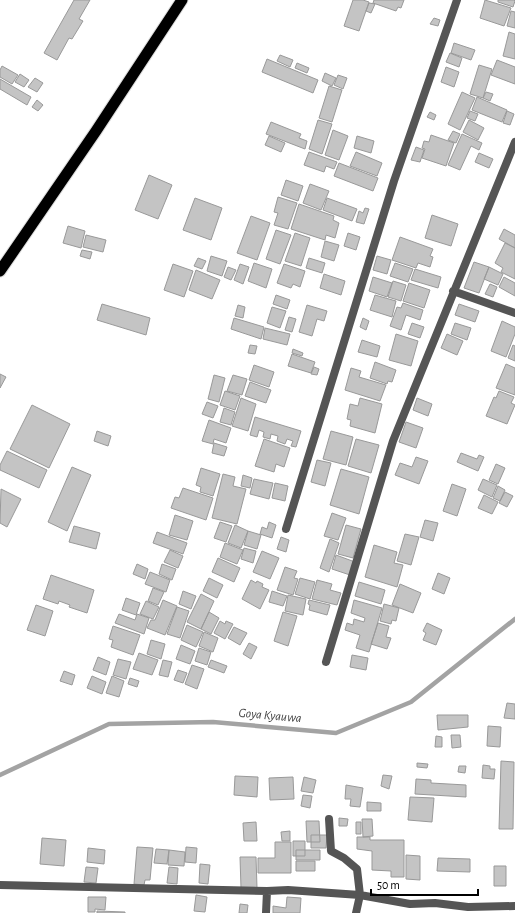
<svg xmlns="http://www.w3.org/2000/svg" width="515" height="913" font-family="'Alegreya Sans',sans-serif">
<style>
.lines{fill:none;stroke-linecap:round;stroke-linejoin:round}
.stream{stroke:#a3a3a3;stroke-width:4.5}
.building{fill:#c4c4c4;stroke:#999}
.trunk-casing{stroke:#dbdbdb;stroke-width:13}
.minor{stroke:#555;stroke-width:8}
.trunk{stroke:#000;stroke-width:11}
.labels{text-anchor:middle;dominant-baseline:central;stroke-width:3.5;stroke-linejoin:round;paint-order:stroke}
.water-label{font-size:13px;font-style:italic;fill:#444;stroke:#fff}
</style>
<rect width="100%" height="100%" fill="#fff"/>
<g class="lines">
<path class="stream" d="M0,775l109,-51 104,-2 123,11 75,-31 104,-83"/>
</g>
<path class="building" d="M74,0h16l-11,19 4,2 -11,18 -3,-1 -12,22 -13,-7z
M353,0h10l6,2 -10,29 -15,-5z
M374,0h30l-3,8 -3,-1 -2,4 -23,-8z
M485,0l26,8 -7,18 -24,-8z
M498,0h16l1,1 -2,6 -15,-5z
M369,3l6,1 -4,9 -5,-2z
M511,11l4,1v16l-8,-2z
M434,18l6,2 -2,6 -8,-2z
M509,32l6,2v25l-12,-3z
M454,43l21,7 -4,10 -20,-7z
M450,53l12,5 -3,9 -13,-5z
M280,55l13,5 -3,7 -13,-6z
M267,59l51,21 -5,13 -51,-21z
M497,60l18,7v17l-24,-9z
M297,63l12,5 -2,5 -12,-5z
M479,65l13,4 -9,29 -13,-4z
M2,66l16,9 -6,9 -12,-7v-7z
M446,67l13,5 -5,15 -13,-5z
M325,73l11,5 -4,8 -10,-5z
M20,74l9,6 -5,7 -9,-5z
M338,75l9,3 -4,11 -9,-4z
M35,78l8,5 -6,9 -9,-5z
M0,79l31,18 -4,8 -27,-16z
M329,86l13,4 -10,32 -13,-4z
M462,92l13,6 -15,32 -12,-6z
M486,92l7,2 -3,7 -7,-3z
M477,97l30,13 -5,12 -30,-12z
M37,100l6,5 -5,6 -6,-4z
M470,111l8,3 -3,7 -8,-3z
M507,111l7,3 -4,11 -7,-2z
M430,112l6,3 -2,5 -7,-3z
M318,120l14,4 -10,30 -13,-5z
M469,120l15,8 -6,12 -15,-8z
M271,122l30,12 -2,4 8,3 -2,8 -39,-15z
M333,130l15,6 -9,24 -14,-5z
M453,131l7,3 -4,9 -8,-3z
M462,134l20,9 -3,7 -8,-4 -11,24 -12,-5z
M431,135l23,8 -8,23 -24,-8 3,-9 -3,-1 2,-7 5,1z
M269,136l16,7 -4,9 -16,-7z
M357,136l17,5 -3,12 -17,-5z
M416,147l8,3 -4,12 -9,-2z
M309,152l28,10 -3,7 -8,-3 -2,6 -20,-7z
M356,152l26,11 -5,13 -27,-10z
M479,153l14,6 -4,9 -14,-6z
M339,163l39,15 -5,13 -39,-15z
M149,175l23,10 -14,34 -23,-9z
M286,180l17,6 -5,15 -17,-6z
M310,184l19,7 -8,19 -18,-7z
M278,197l19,6 -9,26 -14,-4 4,-12 -4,-1z
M195,198l27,10 -11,32 -28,-10z
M327,198l30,11 -5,12 -29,-11z
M299,204l35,12 -1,4 6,3 -4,15 -9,-3 -1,5 -34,-11z
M365,208l4,1 -5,15 -8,-2 3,-11 4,2z
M432,215l26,9 -7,22 -26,-8z
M251,216l19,7 -13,37 -20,-7z
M68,226l17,5 -4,17 -18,-5z
M504,229l11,6v13l-16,-9z
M276,230l15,5 -11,29 -14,-5z
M295,233l15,5 -9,28 -16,-5z
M348,233l12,4 -4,13 -12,-4z
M86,235l20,5 -3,12 -20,-5z
M400,237l33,12 -3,7 3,1 -3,10 -12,-4 -2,5 -24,-8z
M325,241l14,4 -5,16 -13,-4z
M505,243l10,5v31l-14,-7 2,-4 -8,-5z
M82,250l10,2 -2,7 -10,-3z
M211,256l16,5 -5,15 -15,-5z
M377,256l14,4 -4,14 -14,-4z
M198,258l8,3 -4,8 -8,-3z
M309,258l16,5 -3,10 -16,-5z
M474,262l15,5 -10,26 -15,-5z
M254,263l18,6 -6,19 -18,-7z
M395,263l18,6 -5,13 -18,-6z
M173,264l20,7 -9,26 -20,-7z
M240,264l9,3 -6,17 -9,-4z
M284,264l21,7 -5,16 -7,-3 -2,4 -14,-5z
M228,267l8,3 -5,10 -7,-3z
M489,267l14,7 -5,11 -14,-6z
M415,269l26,8 -3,11 -27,-8z
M196,270l24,10 -8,19 -23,-9z
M324,274l21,7 -4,14 -21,-7z
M373,277l19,6 -5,14 -18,-6z
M504,277l11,6v13l-16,-9z
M393,281l13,4 -5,16 -13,-4z
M409,283l21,7 -6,18 -21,-7z
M490,284l7,3 -4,10 -8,-3z
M276,295l14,5 -3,9 -14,-5z
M375,295l21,6 -4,16 -22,-7z
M403,303l20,7 -3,10 -14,-5 -5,15 -11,-4 7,-19 4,1z
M102,304l48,14 -4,17 -49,-15z
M459,304l20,7 -4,11 -20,-7z
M238,305l7,2 -2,11 -8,-2z
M307,305l20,6 -3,10 -7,-2 -5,17 -13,-4z
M272,307l14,4 -6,17 -13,-5z
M289,317l7,2 -4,13 -7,-2z
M234,318l30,9 -3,12 -30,-10z
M363,318l6,3 -3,9 -6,-3z
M502,321l13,6v7l-9,23 -15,-6z
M412,323l12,4 -4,11 -12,-4z
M455,323l16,5 -4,12 -16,-6z
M265,328l25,6 -3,11 -24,-6z
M396,334l22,7 -7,25 -22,-6z
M447,334l16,7 -6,14 -16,-7z
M362,340l18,6 -3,11 -19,-5z
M250,345l7,1 -2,8 -7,-1z
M513,345l2,1v15l-7,-3z
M293,349l10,4 -1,3 -10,-3z
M292,354l23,8 -4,11 -23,-7z
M375,362l21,8 -4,12 -4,-1 -1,3 -17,-6z
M506,364l9,4v27l-19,-7z
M254,365l20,7 -5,15 -20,-7z
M314,367l5,2 -2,6 -6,-1z
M351,368l10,3 -2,6 27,8 -6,16 -35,-11z
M0,374l6,3 -6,11z
M214,375l11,3 -6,24 -11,-3z
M233,375l14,4 -5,16 -15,-4z
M250,382l21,8 -5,13 -21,-7z
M225,391l15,5 -5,14 -15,-5z
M499,391l15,6 -3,6 4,2 -8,19 -21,-8 8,-19 2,1z
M241,398l15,6 -8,27 -16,-5z
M360,398l22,6 -7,29 -25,-7 1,-6 -4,-1 3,-15 8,2z
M417,398l15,6 -4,12 -15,-6z
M207,402l11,4 -5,12 -11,-4z
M32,405l38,19 -21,44 -39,-19z
M224,408l11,4 -4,13 -11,-3z
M255,417l46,14 -5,16 -5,-1 2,-5 -6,-2 -2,5 -8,-3 1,-5 -7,-2 -1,5 -7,-2 1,-5 -5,-2 -2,7 -7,-2z
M209,420l22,8 -5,15 -12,-4 -1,5 -11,-3z
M406,422l17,6 -7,20 -17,-6z
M97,431l14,5 -3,10 -14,-5z
M331,431l22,6 -7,28 -23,-6z
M264,439l26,9 -6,19 -8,-3 -2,8 -19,-6z
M356,439l23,6 -8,28 -23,-7z
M214,443l13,4 -3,9 -12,-3z
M7,451l40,19 -8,18 -39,-18v-5z
M461,453l16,6 2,-4 5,2 -6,14 -21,-9z
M416,457l12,4 -9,23 -24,-9 5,-12 12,4z
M317,460l14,3 -6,23 -14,-4z
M496,464l9,4 -7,16 -9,-4z
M72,467l19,8 -24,56 -19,-9z
M201,468l19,6 -7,22 -13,-4 1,-5 -5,-2z
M341,469l28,8 -10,37 -29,-9z
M223,474l12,3 -2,9 13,3 -9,35 -25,-6z
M243,475l9,3 -2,10 -9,-2z
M254,479l19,4 -4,16 -19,-5z
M483,479l14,6 -5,12 -14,-7z
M275,483l13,3 -3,15 -13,-3z
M452,484l14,5 -9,27 -14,-5z
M498,486l7,4 -5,11 -7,-3z
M183,488l30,10 -7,22 -35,-12 4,-11 4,1z
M1,489l20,10 -14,28 -7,-4z
M505,492l8,4 -6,11 -8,-4z
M484,495l14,7 -6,12 -14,-6z
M332,513l14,5 -8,22 -14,-4z
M175,515l18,6 -6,19 -18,-5z
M425,520l13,3 -5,18 -13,-4z
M220,522l12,4 -6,16 -12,-4z
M269,522l7,3 -4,13 -12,-4 2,-7 5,2z
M235,525l13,6 -7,17 -13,-5z
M346,525l15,4 -8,29 -15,-4z
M74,526l26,7 -4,16 -27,-7z
M248,531l13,4 -4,14 -13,-4z
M157,532l30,11 -4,11 -30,-11z
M405,534l14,3 -8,28 -14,-4z
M281,537l8,3 -3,12 -9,-3z
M330,539l9,4 -10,29 -9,-4z
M225,543l18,7 -6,14 -17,-7z
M374,545l23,7 -3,11 9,2 -6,22 -32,-10z
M244,548l12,3 -3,12 -12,-4z
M170,550l13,6 -5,12 -14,-6z
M262,551l17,7 -9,21 -17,-7z
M336,555l19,7 -5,13 -18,-6z
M218,558l22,10 -6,14 -22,-10z
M137,564l11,5 -3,10 -12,-5z
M162,564l14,5 -4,11 -13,-6z
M285,567l12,4 -3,7 4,1 -5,16 -16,-5z
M150,572l20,8 -4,12 -21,-8z
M438,573l12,5 -6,16 -12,-5z
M51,575l43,15 -7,23 -18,-6 1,-2 -11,-4 -1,3 -15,-5z
M209,578l14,7 -6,13 -14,-7z
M300,578l15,4 -5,17 -15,-5z
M251,580l5,3 1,-2 6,3 -1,3 7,3 -9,19 -18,-10z
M317,580l15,4 -2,6 11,3 -4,12 -25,-6z
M359,582l26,8 -4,14 -26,-8z
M400,584l21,9 -8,20 -21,-8z
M153,588l11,4 -6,13 -10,-4z
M183,591l13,5 -5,13 -12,-5z
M272,591l15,5 -4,10 -14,-4z
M201,594l13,7 -13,28 -14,-7z
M288,595l18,4 -3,16 -18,-4z
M126,598l14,5 -4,12 -14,-5z
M163,600l14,6 -12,29 -18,-7 4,-8h4z
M309,600l21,5 -3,10 -18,-5 1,-5 -2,-1z
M354,600l28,8 -13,44 -13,-4 4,-13 -15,-5 2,-7 6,2 1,-6 10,3 1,-4 -14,-5z
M146,601l13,6 -6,12 -13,-5z
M384,604l15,4 -3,13 -4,-1 -1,4 -11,-3z
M36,605l17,6 -8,25 -18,-6z
M177,607l12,4 -9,27 -13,-4z
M209,612l10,6 -8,16 -10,-5z
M283,612l14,4 -9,30 -14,-5z
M119,614l16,6 2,-6 12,4 -5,16 -29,-11z
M220,621l5,3 1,-3 7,3 -8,15 -11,-6z
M378,623l11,3 -3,11 5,1 -4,11 -16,-5z
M427,623l15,7 -6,15 -13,-5 3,-7 -3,-2z
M187,625l16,7 -7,15 -15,-7z
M113,626l27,9 -7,20 -22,-8 2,-7 -4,-1z
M234,627l13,6 -7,12 -12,-7z
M204,632l14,6 -5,14 -14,-6z
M151,640l14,4 -4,15 -14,-5z
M249,643l8,4 -6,12 -8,-5z
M181,645l14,6 -5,13 -14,-5z
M199,648l12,4 -4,13 -12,-4z
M139,653l19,7 -6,15 -19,-6z
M352,655l16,3 -2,12 -16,-3z
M98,657l12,5 -4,13 -13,-5z
M118,659l13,3 -5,17 -13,-4z
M163,660l9,2 -4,15 -9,-2z
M211,660l16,6 -3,7 -16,-6z
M192,665l12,4 -7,20 -12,-5z
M178,670l9,3 -4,10 -9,-3z
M64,671l11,4 -3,10 -12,-4z
M92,676l14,6 -4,12 -15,-6z
M112,676l12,5 -5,16 -13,-4z
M130,678l9,3 -2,6 -9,-3z
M507,703l8,1v15l-11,-1z
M437,715h31v12l-30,3z
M488,726l13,1 -1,20 -13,-1z
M451,735h9l1,12 -9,1z
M436,736l6,1v10h-7z
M501,761l13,1 -1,67h-14z
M417,763l11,1 -1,4 -10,-1z
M483,765l7,1v3h5l-1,10 -12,-1z
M459,766h7l-1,7 -7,-1z
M383,775l9,1 -3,13 -8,-3z
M235,776l23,1 -1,20 -23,-2z
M293,777l1,22 -24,1 -1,-22z
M304,777l12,3 -3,13 -12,-2z
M416,779l15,1v3l35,2v12l-51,-3z
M346,785l17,3 -3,19 -10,-1 1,-7h-6z
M303,795l9,1 -2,12 -9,-2z
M410,797l24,1 -2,24 -24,-2z
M367,802l14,1v8h-14z
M339,818l9,1 -1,7h-8z
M362,819h10l1,17 -10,1z
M306,821h13l1,21h-13z
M256,822l1,19h-13l-1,-18z
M356,822h5v12h-5z
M290,831v10h-8l-1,-9z
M311,835h16l-1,13h-15z
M357,837h13v3h34v37h-13v-6l-19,-1v-19l-15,-2z
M42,838l24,2 -2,26 -24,-2z
M293,841h12v15h-12z
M275,842h16v31h-33v-15h17z
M137,847l16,1 -3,32h-5l-1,5 -10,-1z
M186,847l11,1 -1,15 -11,-1z
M88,848l17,2 -1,14 -17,-2z
M156,849l13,1 -2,14 -13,-1z
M169,850l16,2 -1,14 -16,-1z
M296,850h24v10h-24z
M406,855l14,1v24l-14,-1z
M240,857h16l1,31h-16z
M438,858l32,1v13l-33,-1z
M296,861h19v10h-19z
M200,864l10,1 -2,19 -9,-1z
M494,866h12v20h-12z
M86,867l12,1 -2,15 -12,-1z
M169,867l9,1 -1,16 -10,-1z
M196,895l11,2 -2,15 -11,-1z
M88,897h18l-1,13 -10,-1v3h-7z
M287,897l14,1 -1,15h-27v-7l13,2z
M240,904l8,1 -1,8h-8z
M97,911l28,1v1h-28z"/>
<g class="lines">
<g class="trunk-casing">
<path id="trunk" d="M0,271l96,-140 86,-131"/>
</g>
<path class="minor" d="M453,291l62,22
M286,529l108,-348 63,-181
M326,662l67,-221 122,-299
M0,885l267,6
M266,913l1,-22 21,-1 72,5 -3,-26 -13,-11 -13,-7 -2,-32
M356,913l4,-18 50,9 25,-1 33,4 47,-1"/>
<use href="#trunk" class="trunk"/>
</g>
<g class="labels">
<g class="water-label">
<text transform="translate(270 716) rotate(5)">Goya Kyauwa</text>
</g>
</g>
<path d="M371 889v6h107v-6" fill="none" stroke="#000000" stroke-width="2"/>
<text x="377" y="889" font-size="12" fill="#000000" stroke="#ffffff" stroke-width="3" paint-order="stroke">50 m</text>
</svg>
